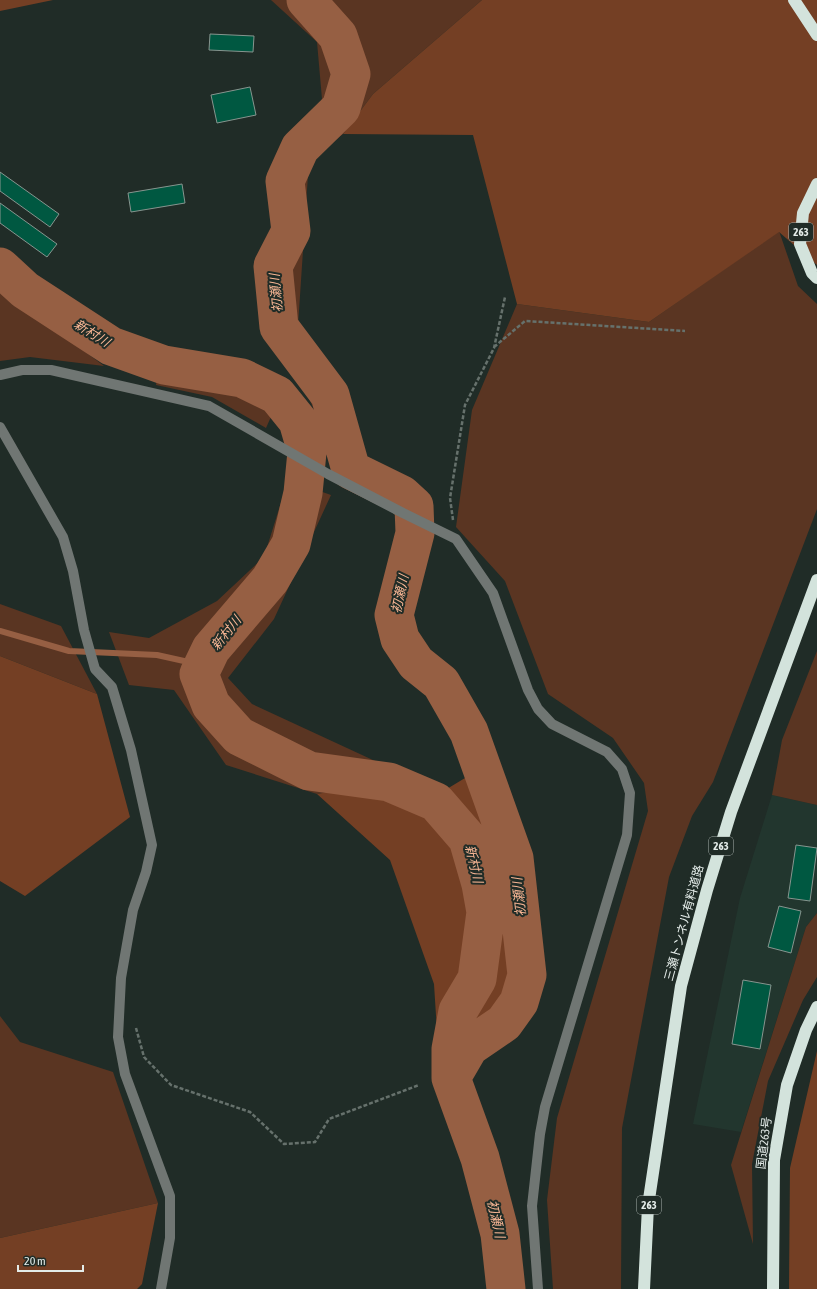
<svg xmlns="http://www.w3.org/2000/svg" width="817" height="1289" font-family="'Asap Condensed','Noto Sans JP',sans-serif">
<style>
.built{fill:#22362e}
.green{fill:#5a3522}
.forest{fill:#743f24}
.lines{fill:none;stroke-linecap:round;stroke-linejoin:round}
.stream{stroke:#965f43;stroke-width:6}
.river{stroke:#965f43;stroke-width:39}
.building{fill:#005841;stroke:#87958f}
.path{stroke:#66716c;stroke-width:2.5;stroke-dasharray:4 2;stroke-linecap:butt}
.minor{stroke:#707673;stroke-width:10}
.highway{stroke:#d3e3dc;stroke-width:12}
.labels{text-anchor:middle;dominant-baseline:central;stroke-width:4;stroke-linejoin:round;paint-order:stroke}
.shield{fill:#202c27;stroke:#a9b2af;stroke-width:1}
.shield-label{font-size:11px;font-weight:bold;fill:#e4ece9}
.street-label{font-size:12px;fill:#e4ece9;stroke:#202c27}
.water-label{font-size:13px;font-style:italic;fill:#fab795;stroke:#202c27}
</style>
<rect width="100%" height="100%" fill="#202c27"/>
<path class="built" d="M772,795l45,10v108l-11,14 -65,205 -48,-8 47,-226z"/>
<path class="green" d="M271,0h211l-109,94 -30,40 -34,26 -11,166 43,65 20,64 -18,19 -36,-80 -38,-56 -14,-75 25,-38 -10,-47 52,-79 -5,-57z
M779,231l19,55 19,18v205l-104,273 -21,34 -23,61 -47,251 -1,161h-68l-6,-89 10,-82 91,-307 -4,-28 -31,-45 -65,-44 -43,-113 -49,-54 16,-117 45,-106 132,18z
M0,287l104,79 -74,-9 -30,4z
M157,376l74,13 43,21 -8,18 -54,-31 -56,-12z
M288,480l43,15 -57,124 -46,59 24,26 190,88 -20,12 -56,-19 -49,9 -91,-29 -52,-75 -45,-5 -20,-53 40,6 68,-37 47,-44z
M0,604l61,22 36,68 -97,-38z
M817,651v154l-45,-10 10,-55z
M817,913v64l-14,23 -35,81 -16,83 1,80 -22,-79 75,-238z
M0,1016l20,26 93,30 45,131 -158,35z"/>
<path class="forest" d="M0,0h53l-53,11z
M482,0h335v265l-38,-33 -130,90 -132,-18 -44,-169 -130,-1 30,-40z
M0,656l97,38 33,123 -105,79 -25,-15z
M470,775l35,82 7,126 -8,24 -39,31 -28,-7 -3,-47 -44,-124 -73,-66 49,-9 56,19z
M817,1051v238h-28l1,-121z
M158,1203l-16,81 -5,5h-137v-51z"/>
<g class="lines">
<path class="stream" d="M0,631l69,20 88,4 27,6 15,13"/>
<path class="river" d="M306,0l32,36 13,38 -10,34 -41,40 -15,33 6,50 -18,35 6,61 51,68 21,75 51,25 12,11 1,27 -21,82 6,24 16,24 25,20 28,49 45,126 13,117 -8,27 -15,21 -35,24 -18,31
M0,267l25,23 86,56 53,19 78,13 35,17 21,26 9,31 -4,41 -12,51 -21,36 -59,69 -12,25 12,31 28,31 70,35 80,11 47,20 32,37 13,45 5,28 -9,67 -19,32 -7,38v29l29,80 20,76 6,55"/>
</g>
<path class="building" d="M210,34l44,2 -1,16 -44,-2z
M250,87l6,28 -39,8 -6,-28z
M0,172l59,42 -9,13 -50,-36z
M182,184l3,19 -54,9 -3,-19z
M0,203l57,41 -10,13 -47,-34z
M796,845l21,3 -7,53 -22,-3z
M779,906l22,5 -10,42 -23,-6z
M743,980l28,5 -11,64 -28,-5z"/>
<g class="lines">
<path class="path" d="M494,347l31,-26 160,10
M453,520l-3,-22 15,-93 29,-57 11,-51
M136,1028l8,29 27,28 79,27 34,32 31,-2 14,-23 90,-34"/>
<path class="minor" d="M0,375l22,-5h29l158,36 119,68 75,39 53,26 37,54 35,97 10,19 14,15 55,28 15,17 8,24 -3,42 -82,272 -5,27 -8,72 6,83
M0,427l63,110 10,34 11,59 11,39 17,18 19,63 21,95 -6,27 -13,38 -12,68 -3,59 7,37 45,122v42l-9,51"/>
<path class="highway" d="M794,0l23,35
M817,184l-14,29 -3,31 12,29 5,5
M644,1289l4,-83 33,-220 26,-96 24,-78 86,-232
M773,1289l1,-129 13,-75 19,-55 11,-23"/>
</g>
<g class="labels">
<g class="shield">
<rect x="789" y="223" width="24" height="18" rx="3"/>
<rect x="709" y="837" width="24" height="18" rx="3"/>
<rect x="637" y="1196" width="24" height="18" rx="3"/>
</g>
<g class="shield-label">
<text x="801" y="232">263</text>
<text x="721" y="846">263</text>
<text x="649" y="1205">263</text>
</g>
<g class="street-label">
<text transform="translate(684 923) rotate(-75)">三瀬トンネル有料道路</text>
<text transform="translate(764 1143) rotate(-83)">国道263号</text>
</g>
<g class="water-label">
<text transform="translate(276 293) rotate(-95)">初瀬川</text>
<text transform="translate(92 333) rotate(32)">新村川</text>
<text transform="translate(400 594) rotate(-78)">初瀬川</text>
<text transform="translate(226 633) rotate(-51)">新村川</text>
<text transform="translate(474 864) rotate(77)">新村川</text>
<text transform="translate(519 897) rotate(-96)">初瀬川</text>
<text transform="translate(496 1219) rotate(77)">初瀬川</text>
</g>
</g>
<path d="M18 1265v6h65v-6" fill="none" stroke="#e4ece9" stroke-width="2"/>
<text x="24" y="1265" font-size="12" fill="#e4ece9" stroke="#202c27" stroke-width="3" paint-order="stroke">20 m</text>
</svg>
